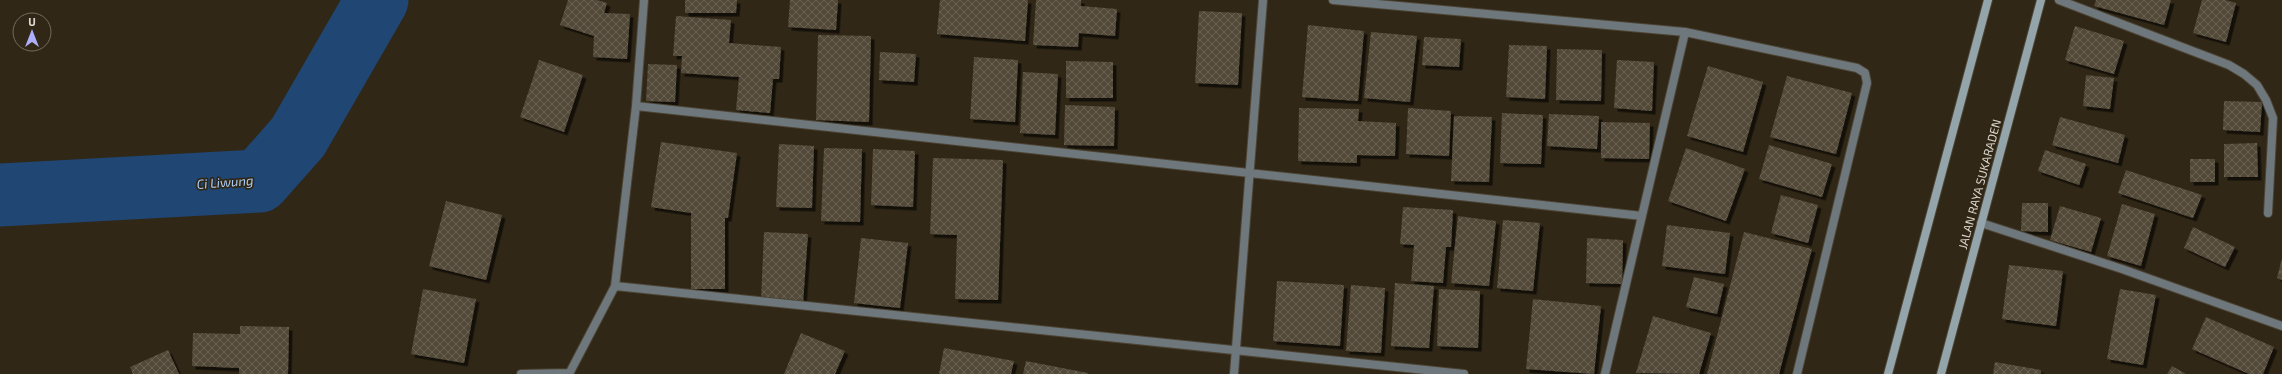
<svg xmlns="http://www.w3.org/2000/svg" width="2282" height="374" font-family="'Exo 2',sans-serif">
<style>
.lines{fill:none;stroke-linecap:round;stroke-linejoin:round}
.river{stroke:#204673;stroke-width:63}
.building{fill:url(#building-cross-hatch);filter:url(#shadow)}
.street-casing{stroke:#4c4333;stroke-width:10}
.secondary-casing{stroke:#4c4333;stroke-width:10}
.street{stroke:#6d777c;stroke-width:8}
.secondary{stroke:#94a4ab;stroke-width:8}
.labels{text-anchor:middle;dominant-baseline:central;stroke-width:3.5;stroke-linejoin:round;paint-order:stroke}
.street-label{font-size:12px;fill:#dcd6cc;stroke:#302716}
.water-label{font-size:13px;font-style:italic;fill:#accff9;stroke:#302716}
</style>
<defs>
<pattern id="building-cross-hatch" width="8" height="8" patternUnits="userSpaceOnUse"><rect width="8" height="8" fill="#534837"/><path d="M0 0l8 8M0 8l8-8" fill="none" stroke="#6b6253"/></pattern>
<filter id="shadow"><feDropShadow dx="3.5" dy="3.5" stdDeviation="0" flood-color="#0009"/></filter>
</defs>
<rect width="100%" height="100%" fill="#302716"/>
<g class="lines">
<path class="river" d="M0,195l259,-14 39,-44 79,-137"/>
</g>
<path class="building" d="M568,0h29l10,3 -3,10 26,1 -3,45 -34,-2 1,-21 -34,-11z
M685,0h52l-1,13h-51z
M790,0h48l-2,30 -48,-3z
M940,0h88l-3,41 -88,-7z
M1036,0h45v6l36,3 -2,27 -36,-3 -1,14 -45,-2z
M2096,0h75l-7,25 -70,-19z
M2202,0h23l11,3 -10,39 -33,-9z
M1199,11l43,2 -4,72 -43,-2z
M676,16l55,4 -2,23 52,4 -2,32h-6l-3,34 -34,-3 3,-33 -58,-4 1,-17h-9z
M1308,25l56,6 -6,70 -56,-4z
M2075,26l49,15 -10,33 -49,-14z
M1371,32l46,4 -7,66 -46,-4z
M818,35l53,1 -2,86 -53,-2z
M1424,37l37,2 -2,28 -37,-2z
M1509,45l38,1 -2,53 -39,-2z
M1557,49l45,1 -1,51 -45,-1z
M880,52l36,2 -2,28 -35,-2z
M974,57l44,3 -3,62 -45,-3z
M539,60l44,15 -19,57 -44,-15z
M1617,60l37,2 -2,49 -38,-3z
M1066,61l47,1v36h-47z
M648,64l29,1 -2,37 -29,-1z
M1708,66l55,16 -20,70 -56,-16z
M1023,72l35,2 -3,61 -35,-2z
M2086,75l28,3 -4,31 -27,-3z
M1787,76l65,17 -16,61 -66,-17z
M2224,101l38,1 -2,30 -37,-2z
M1065,105l50,2 -1,39 -50,-1z
M1299,108l60,1 -1,12 38,2 -1,33 -38,-1v8l-59,-2z
M1408,108l43,3 -2,45 -43,-2z
M1502,113l41,2 -2,49 -41,-1z
M1549,114l50,2 -2,33 -50,-3z
M1454,116l38,1 -3,65 -38,-1z
M2060,117l65,18 -7,28 -66,-18z
M1601,122l49,1 -1,36 -48,-1z
M661,142l76,11 -9,65h-3v71h-34v-76l-40,-6z
M2257,143l1,34h-34v-33z
M779,144l35,2 -2,62 -36,-1z
M1769,145l63,19 -10,33 -63,-18z
M824,148l38,1 -2,73 -39,-1z
M1686,148l59,21 -19,52 -58,-20z
M873,149l42,2 -2,56 -42,-2z
M2045,150l41,14 -7,21 -41,-14z
M933,158l70,2 -5,140 -43,-1 2,-64 -27,-1z
M2190,159h25v23h-25z
M2126,170l76,25 -9,23 -75,-25z
M1781,195l37,10 -10,38 -37,-10z
M446,201l56,14 -16,65 -57,-14z
M2022,203h26v29l-27,-1z
M2122,204l33,10 -14,52 -34,-10z
M2060,206l41,12 -10,34 -41,-12z
M1403,207l50,3 -2,37h-5l-3,36 -32,-2 3,-36 -14,-1z
M1458,216l38,5 -7,65 -38,-3z
M1503,220l37,3 -7,68 -36,-3z
M1667,225l63,8 -5,41 -63,-8z
M2193,227l42,20 -10,20 -41,-19z
M764,232l44,2 -5,69 -42,-3z
M1744,232l68,17 -33,125h-72z
M861,238l47,5 -8,65 -46,-5z
M1587,238l36,2 -1,44 -36,-1z
M2282,258v22l-5,-2z
M2009,265l54,6 -7,55 -54,-7z
M1694,277l30,7 -7,30 -31,-7z
M1277,281l67,4 -4,61 -67,-5z
M1395,283l39,3 -5,62 -38,-2z
M1351,285l34,3 -4,65 -35,-2z
M423,289l53,10 -12,64 -53,-9z
M1439,289l41,2 -2,57 -41,-2z
M2120,289l36,6 -13,70 -36,-6z
M1533,299l68,7 -7,68 -68,-5z
M1653,316l58,17 -12,41 -63,-1z
M2206,317l68,30 -11,27h-14l-57,-25z
M240,326l49,1 -1,47h-49v-6l-47,-2 1,-33 47,1z
M801,333l44,18 -10,23h-51z
M944,348l70,13 -3,13h-72z
M168,350l11,24h-46l-3,-7z
M1026,361l62,12v1h-65z
M1995,362l46,8v4h-48z
M2172,366l14,8h-19z"/>
<g class="lines">
<g class="street-casing">
<path id="street" d="M1333,0l352,32 172,36 8,5 2,10 -70,291
M2059,0l170,65 15,9 13,11 9,15 7,18 -5,95
M636,106l1006,110
M1981,223l141,46 160,57
M615,286l849,88
M521,374l47,-1
M569,374l46,-88 21,-180 8,-106
M1234,374l29,-374
M1605,374l80,-342"/>
</g>
<g class="secondary-casing">
<path id="secondary" d="M1888,374l100,-374
M1941,374l100,-374"/>
</g>
<use href="#street" class="street"/>
<use href="#secondary" class="secondary"/>
</g>
<g class="labels">
<g class="street-label">
<text transform="translate(1979 184) rotate(-75)">JALAN RAYA SUKARADEN</text>
</g>
<g class="water-label">
<text transform="translate(225 182) rotate(-4)">Ci Liwung</text>
</g>
</g>
<g transform="translate(32 32)"><circle r="19" fill="#302716" stroke="#756d5f"/>
<path d="M0-3L7 15L0 10L-7 15Z" fill="#adaffb"/>
<text y="-6" font-size="11" font-weight="bold" text-anchor="middle" fill="#dcd6cc">U</text>
</g>
</svg>
